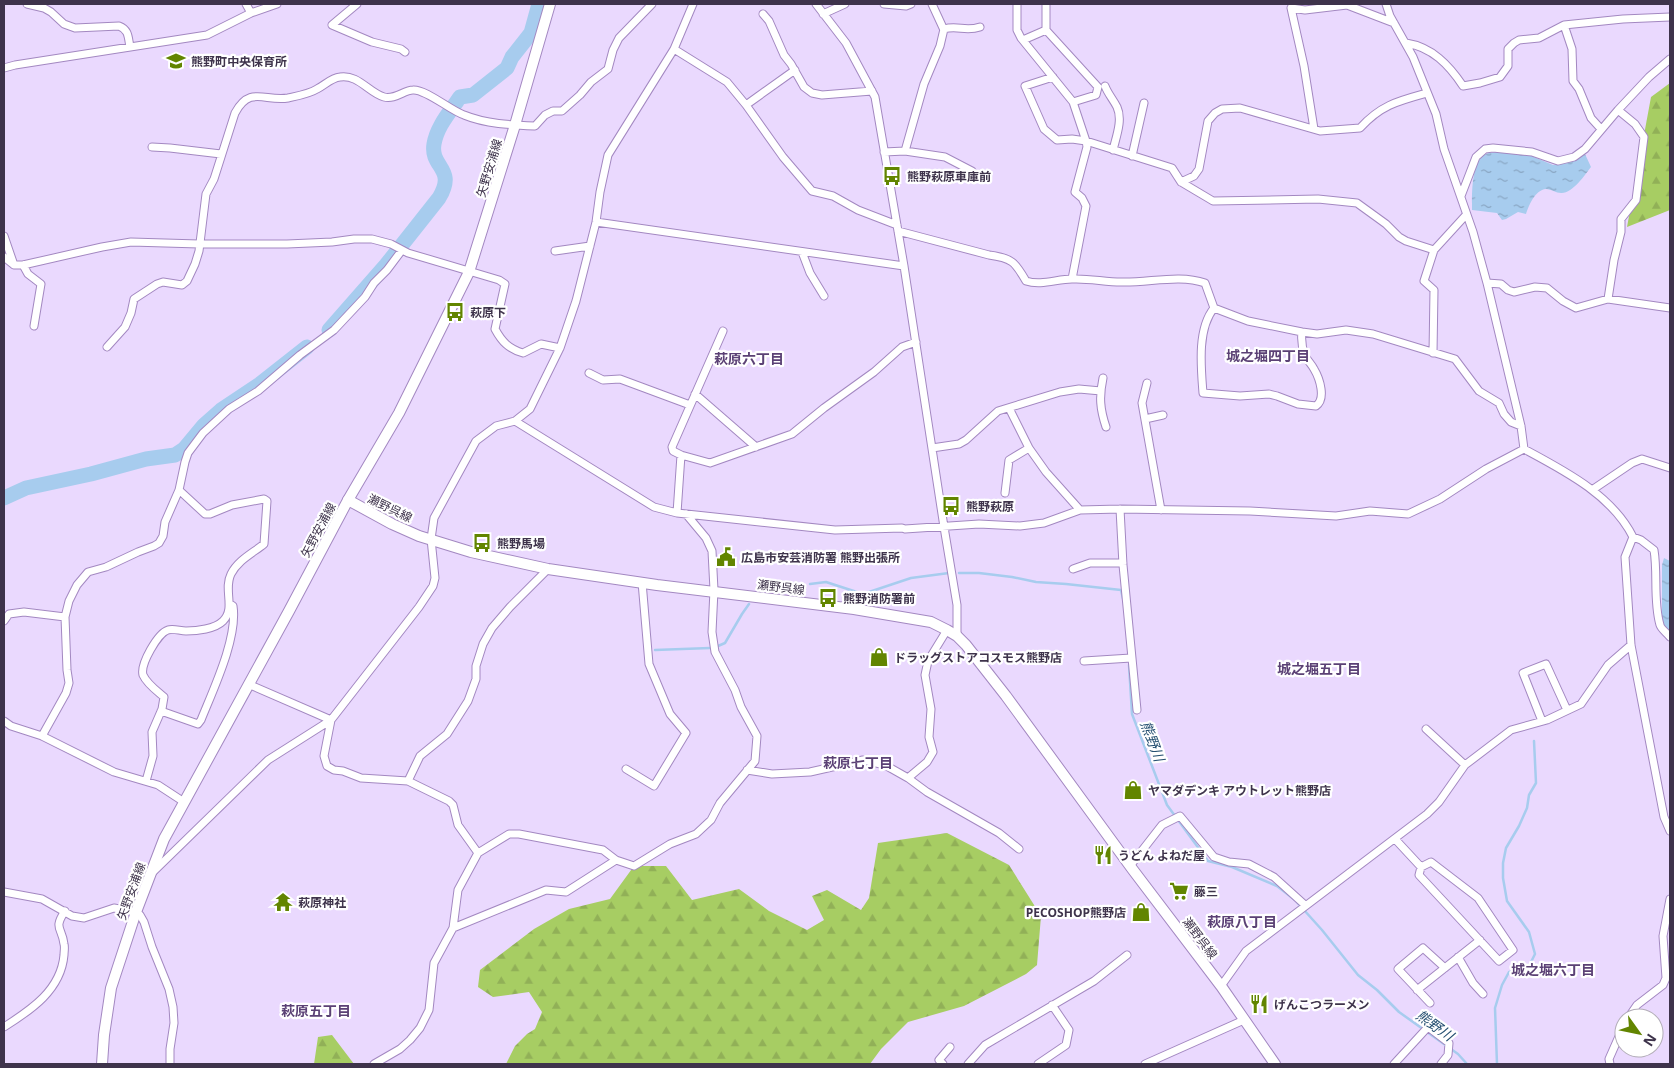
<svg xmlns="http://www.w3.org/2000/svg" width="1674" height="1068" font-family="'Open Sans','Noto Sans JP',sans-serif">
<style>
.forest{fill:url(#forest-firs)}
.water{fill:url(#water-ripples)}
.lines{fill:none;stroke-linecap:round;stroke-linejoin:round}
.stream{stroke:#a7ccee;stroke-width:2.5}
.river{stroke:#a7ccee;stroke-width:15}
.minor-casing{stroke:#a388c1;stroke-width:9}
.secondary-casing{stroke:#a388c1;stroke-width:12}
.primary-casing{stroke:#a388c1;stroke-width:12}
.minor{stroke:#fff;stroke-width:7}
.secondary{stroke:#fff;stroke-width:10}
.primary{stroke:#fff;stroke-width:10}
.labels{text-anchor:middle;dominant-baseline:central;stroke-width:4.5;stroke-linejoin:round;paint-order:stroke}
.poi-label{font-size:12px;font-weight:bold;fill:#3e334b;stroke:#fff;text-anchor:start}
.street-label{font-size:12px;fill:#3e334b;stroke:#fff}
.neighbourhood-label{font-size:14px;font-weight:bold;fill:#5b4175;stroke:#fff}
.water-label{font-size:14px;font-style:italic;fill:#254f71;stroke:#fff}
</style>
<defs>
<pattern id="forest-firs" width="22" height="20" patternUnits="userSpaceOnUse" patternTransform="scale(1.25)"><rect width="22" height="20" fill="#a7cd63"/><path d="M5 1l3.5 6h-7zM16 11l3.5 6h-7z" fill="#91b057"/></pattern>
<pattern id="water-ripples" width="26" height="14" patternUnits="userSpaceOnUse" patternTransform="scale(1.25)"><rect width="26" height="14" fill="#a7ccee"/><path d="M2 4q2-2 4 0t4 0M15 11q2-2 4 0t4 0" fill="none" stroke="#89a6c3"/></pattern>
</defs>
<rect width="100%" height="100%" fill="#ead9fe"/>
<path class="forest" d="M1670,83v127l-43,17 24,-130z
M947,833l62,32 32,51 -4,49 -11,9 -62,32 -56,16 -27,27 -11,15h-364l9,-18 12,-12 8,-5 7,-17 -13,-20 -36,5 -15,-10 2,-17 54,-41 35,-20 41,-10 24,-33h32l26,34 47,-11 30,22 38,19 17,-10 -12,-24 15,-6 34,20 8,-12 9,-55z
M332,1035l22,29h-40l4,-27z"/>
<path class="water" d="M1500,152l29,3 24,10 15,-2 17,-9 6,13c-6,8 -19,27 -30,26 -5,0 -10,-4 -15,-4 -11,1 -17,16 -20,25l-8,-2 -12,7 -4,1 -5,-7 -25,-3c0,-14 -1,-47 12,-55 5,-3 11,-3 16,-3z
M1664,558l6,3v73l-8,-11v-58z"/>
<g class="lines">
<path class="stream" d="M959,573h20l33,4 24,5 30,2 55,6 3,13
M810,584l16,-2 37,12 48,-16 38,-5
M718,646l7,-3 17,-29 7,-10
M655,650l55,-2
M1129,665l3,49 35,91 41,56 24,6 45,19 18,14 27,30 36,45 19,15 22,22 59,42 9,10
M1497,1064l-2,-56 7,-23 7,-13 18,-2 8,-16 -6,-22 -22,-31 -4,-23v-15l3,-15 13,-22 8,-18 2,-13 7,-12 -2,-42"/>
<path class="river" d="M329,330l57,-65 53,-67c18,-30 -9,-30 -5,-54 3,-18 16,-32 26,-47l13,-2 34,-27 5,-11 19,-24 8,-29
M4,498l22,-10 65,-14 55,-15 29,-4 9,-6 20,-24 17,-15 39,-26 47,-37"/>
<g class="minor-casing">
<path id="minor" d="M27,4l17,4 7,4 13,12 11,4 44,-2c10,4 9,11 11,21
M246,4l5,9
M357,4l-25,21 40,17 29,7 4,3
M816,4l30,39 29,54 29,169 40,261 13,78v31
M884,4l22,2 5,-2
M932,4l12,26
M1017,4v26l4,8 52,64 13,39 1,6 -12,45 7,6 4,8 -14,73
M1386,4l4,12 23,41 23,57 8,35 29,83 14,51 34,143 3,23c41,22 88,46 109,88l-8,20 6,88 33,172 6,14
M763,14l6,7 15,34 7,9 13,23 8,6 10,2 50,-4
M823,14l22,-10
M1564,25l8,24 1,32 6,8 12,29 10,11
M1046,30l52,57 -2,8 -23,7
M1023,40l23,-10v-26
M1406,43c26,4 43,22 57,43l17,-3 20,-6 8,-11v-17l6,-6 5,-3 20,-2 25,-13 59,-6 47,-2
M674,49l53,33 19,23 37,52 29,34 21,5 25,14 39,15
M4,68l11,-3 192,-30 44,-22 26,-9
M1053,77l-28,9 19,43 13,11 15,-1 14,2 86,27 9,14 32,19 105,-2 39,4 29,21 13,13 7,4 28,9
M1105,86c3,8 8,13 12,21 6,13 -1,30 -4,43
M746,105l49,-35
M1314,129l-10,-63 -13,-58 14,2 42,-5 47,18
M152,147l18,1 51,6
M905,151l19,-67 16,-38 4,-17c14,-4 21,3 36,-2
M884,152l21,-1 40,6 27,14
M1132,156l12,-53
M1181,182l13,-6 5,-7 9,-48 7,-8 7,-4 18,-1 80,23 40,-3c21,-23 38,-27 67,-35
M1461,196l15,-39 9,-8 8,-1 39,4 26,9 16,-4 11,-8 33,-39 31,-33 21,-18
M596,222l308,44
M898,231l91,24c23,3 26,7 37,26 15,5 31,-2 46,-2 16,-1 33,3 49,3 28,1 58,-8 84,1l9,25 34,13 54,11 15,2 29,-4 27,4 82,25 24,32 20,12 5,11 7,8 10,4
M4,236l10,29
M555,251l35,-5
M802,252l8,21 14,23
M4,257l10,8h9l79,-18 29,-5 68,2h88l45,-2 22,-3h18l19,5 17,9 91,27 6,4 -10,45c7,13 14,20 28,24l18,-9 19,4
M23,265l5,9 13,10 -7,42
M1487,283l14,1 7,6 6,2 21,-5 12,1 16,13 13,7 32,-9 62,9
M1608,299l6,-39 7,-28v-13l15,-19 8,-63 -9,-13 -17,-14
M1214,308c-17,21 -13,59 -11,85l37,3 29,-2 8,2 21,8 18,2c10,-7 4,-27 -2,-37 -2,-4 -6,-8 -9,-13 -3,-8 -4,-16 -3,-24
M723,331l-51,116 1,4 8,4 29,8 82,-29 32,-26 50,-36 28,-25 14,-5
M107,347l18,-20 6,-14 3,-14 23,-15 6,-2 19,3 5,-4 8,-17 4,-13 7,-57 8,-15 21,-66c15,-28 30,-11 53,-15 9,-2 21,-4 29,-9 8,-4 14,-11 23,-12 18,-3 29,16 44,20 11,3 20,-7 29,-7 13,-1 38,21 51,25 22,9 47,10 71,11l10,-11 8,-4h9l18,-16 11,-13 17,-13 5,-19 6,-12 33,-34
M1433,353l1,-63 -10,-9 10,-31 32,-35
M589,373l14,7 17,-1 70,26
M1103,378c-4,19 -3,31 3,49
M1147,383l-5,20 19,107
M695,394l61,53
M1009,408l20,40 17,24 34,38
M1145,419l18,-4
M515,421l139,86 23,6 158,17 67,-2 3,1 74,-5 41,2 24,-3 36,-13 40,-1 130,2 86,5 34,-5 38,3 32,-15 46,-30 38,-20
M932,448l27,-4 7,-4 32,-29 62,-19 19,-3 22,2
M1592,490l40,-27 10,-4 28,9
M1005,493l4,-33 20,-12
M1120,509l3,56 14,145
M677,513l4,-58
M1633,537l8,3 13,10c4,24 -1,51 6,75 1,4 7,8 10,12
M1073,569l17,-6h33
M4,621l5,-7 15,-2 41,5
M1084,661l47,-3
M248,684l83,36
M161,711l37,13 3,-4c12,-30 37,-82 32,-114l-3,-2
M331,720l-7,36 3,10 7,4 9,1 18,7 47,3 41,20 4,4 5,20 20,28
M4,721l7,5 31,10 72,36 44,13 26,17
M1542,721l-19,-48 23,-9 21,46
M1426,729l39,36
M42,736l24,-43 3,-10 -2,-13 -2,-53 4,-16 8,-16 11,-13 18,-5 32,-15 16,-6 5,-3 4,-7 2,-14 14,-32 6,-28 3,-9 15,-20 26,-24 29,-18 42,-36 34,-25 31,-33 9,-14 13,-13 15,-20
M626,769l28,17 32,-53 -16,-19 -21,-50 -7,-82
M747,770l25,4 38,-2 53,-12 22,5 23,13 19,14 72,41 20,16
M908,778l19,-16 6,-10 -4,-15 2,-28 -6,-34 3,-14 19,-31
M146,781l7,-25 -1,-24 10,-23 2,-12c-7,-6 -17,-13 -21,-22 -3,-11 15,-42 25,-45 5,-2 12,1 18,1 11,0 29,-2 37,-10 13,-13 0,-31 8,-47 7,-14 22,-21 33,-30l3,-43 -3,-2 -32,6 -22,9h-5l-26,-24
M408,781l12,-25 27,-22 21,-33 8,-22v-13l7,-22 9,-16 18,-21 38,-38
M1395,839l26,28 10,-5 47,36 35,52 -14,11 -80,-86 2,-8
M1130,866l32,-41 18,-9 34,41 15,5 20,2 25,13 31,28
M154,871l114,-111 63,-40 88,-113 14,-21 2,-8 -4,-39 3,-21 42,-77 20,-15 19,-5 15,-12 30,-61 16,-47 20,-79 4,-30 8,-37 66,-106 19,-45
M4,892l38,7 30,17 12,2 30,-10 22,4 4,3 4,7 8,25 17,42 4,18 1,16 -4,26v15
M453,928l93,-38 20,2 50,-32
M1458,957l15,26 10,11
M1221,986l25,-35 181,-137 12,-12 26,-37 46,-35 36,-10 34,-16 27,-39 23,-20
M1417,990l63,-50
M1430,1003l-32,-34 25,-21 22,20
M1628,1018l9,-13 26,-20 3,-7 -3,-42 7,-37
M4,1027c27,-17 57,-37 60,-72 0,-3 1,-8 0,-11 -2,-17 -11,-15 1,-33
M374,1064l26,-15 10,-9 10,-12 9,-18 5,-47 19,-35 5,-38 20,-37 31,-19h10l84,16 13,10 18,6 36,-22 26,-10 15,-14 9,-17 35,-42 2,-25 -16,-29 -6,-17 -20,-38 -3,-20 2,-42 -2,-39 -6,-13 -20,-24
M943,1064l-4,-4 11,-13
M968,1064l17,-19 109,-64 33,-26
M1038,1064l28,-19 3,-15 -17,-25
M1145,1064l99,-44
M1394,1064l34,-37 21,16 -1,12 -7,9
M1610,1064l-1,-5 15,-34"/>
</g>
<g class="secondary-casing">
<path id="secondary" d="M348,500l44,24 27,12 52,16 77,17 109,16 197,24 77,13 16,8 10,6 9,9 40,51 127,174 88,116 54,78"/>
</g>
<g class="primary-casing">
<path id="primary" d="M102,1064l2,-29 7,-47 25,-76 28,-73 125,-228 59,-111 51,-87 70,-141 46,-147 35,-121"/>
</g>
<use href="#minor" class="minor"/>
<use href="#secondary" class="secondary"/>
<use href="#primary" class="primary"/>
</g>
<defs>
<g id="school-bare" transform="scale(1.5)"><path d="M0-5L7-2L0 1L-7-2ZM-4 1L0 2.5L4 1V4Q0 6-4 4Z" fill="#628500" stroke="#fff" stroke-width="2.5" paint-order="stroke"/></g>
<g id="bus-bare" transform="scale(1.5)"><path d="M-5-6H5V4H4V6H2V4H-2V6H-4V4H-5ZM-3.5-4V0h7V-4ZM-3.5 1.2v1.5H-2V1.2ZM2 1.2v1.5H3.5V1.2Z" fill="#628500" stroke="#fff" stroke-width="2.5" paint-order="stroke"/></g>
<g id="civic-bare" transform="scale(1.5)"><path d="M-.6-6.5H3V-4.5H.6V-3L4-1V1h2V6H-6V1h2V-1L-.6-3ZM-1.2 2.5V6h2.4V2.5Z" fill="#628500" stroke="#fff" stroke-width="2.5" paint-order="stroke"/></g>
<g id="shop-bare" transform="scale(1.5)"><path d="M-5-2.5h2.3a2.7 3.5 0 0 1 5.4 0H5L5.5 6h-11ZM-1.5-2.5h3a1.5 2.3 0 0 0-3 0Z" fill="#628500" stroke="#fff" stroke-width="2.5" paint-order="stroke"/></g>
<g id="restaurant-bare" transform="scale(1.5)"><path d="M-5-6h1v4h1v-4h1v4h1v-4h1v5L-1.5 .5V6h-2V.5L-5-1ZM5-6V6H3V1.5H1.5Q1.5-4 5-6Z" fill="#628500" stroke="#fff" stroke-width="2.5" paint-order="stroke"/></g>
<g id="supermarket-bare" transform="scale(1.5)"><path d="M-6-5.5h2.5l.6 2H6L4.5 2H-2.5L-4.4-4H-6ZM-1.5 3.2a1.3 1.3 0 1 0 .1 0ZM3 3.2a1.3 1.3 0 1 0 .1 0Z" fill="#628500" stroke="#fff" stroke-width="2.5" paint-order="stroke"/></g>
<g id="temple-bare" transform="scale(1.5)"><path d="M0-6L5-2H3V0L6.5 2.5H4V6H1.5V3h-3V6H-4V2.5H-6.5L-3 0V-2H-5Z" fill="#628500" stroke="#fff" stroke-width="2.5" paint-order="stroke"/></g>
</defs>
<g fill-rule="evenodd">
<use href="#school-bare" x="176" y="61"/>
<use href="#bus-bare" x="892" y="176"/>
<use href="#bus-bare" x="455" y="312"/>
<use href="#bus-bare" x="951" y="506"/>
<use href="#bus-bare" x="482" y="543"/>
<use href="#civic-bare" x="726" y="557"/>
<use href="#bus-bare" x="828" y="598"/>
<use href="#shop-bare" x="879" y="657"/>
<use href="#shop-bare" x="1133" y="790"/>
<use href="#restaurant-bare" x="1103" y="855"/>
<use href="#supermarket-bare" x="1179" y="891"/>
<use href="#temple-bare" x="283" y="902"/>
<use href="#shop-bare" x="1141" y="912"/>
<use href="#restaurant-bare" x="1259" y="1004"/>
</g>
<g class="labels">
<g class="poi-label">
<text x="191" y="61">熊野町中央保育所</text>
<text x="907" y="176">熊野萩原車庫前</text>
<text x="470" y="312">萩原下</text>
<text x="966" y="506">熊野萩原</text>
<text x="497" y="543">熊野馬場</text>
<text x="741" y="557">広島市安芸消防署 熊野出張所</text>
<text x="843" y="598">熊野消防署前</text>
<text x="894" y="657">ドラッグストアコスモス熊野店</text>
<text x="1148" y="790">ヤマダデンキ アウトレット熊野店</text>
<text x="1118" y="855">うどん よねだ屋</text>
<text x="1194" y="891">藤三</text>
<text x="298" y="902">萩原神社</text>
<text x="1126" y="912" text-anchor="end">PECOSHOP熊野店</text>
<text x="1274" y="1004">げんこつラーメン</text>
</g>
<g class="street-label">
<text transform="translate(489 168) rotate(-73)">矢野安浦線</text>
<text transform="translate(390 508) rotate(26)">瀬野呉線</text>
<text transform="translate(318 530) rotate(-62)">矢野安浦線</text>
<text transform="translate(781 587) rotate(7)">瀬野呉線</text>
<text transform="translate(131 891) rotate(-70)">矢野安浦線</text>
<text transform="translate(1200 938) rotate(53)">瀬野呉線</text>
</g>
<g class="neighbourhood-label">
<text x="1268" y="355">城之堀四丁目</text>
<text x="749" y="358">萩原六丁目</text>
<text x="1319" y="668">城之堀五丁目</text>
<text x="858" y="762">萩原七丁目</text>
<text x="1242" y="921">萩原八丁目</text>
<text x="1553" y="969">城之堀六丁目</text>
<text x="316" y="1010">萩原五丁目</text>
</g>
<g class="water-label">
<text transform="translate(1153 741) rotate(69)">熊野川</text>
<text transform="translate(1435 1025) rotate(35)">熊野川</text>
</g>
</g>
<rect width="1674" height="1068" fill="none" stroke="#3e334b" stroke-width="10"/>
<g transform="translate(1639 1033) rotate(123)"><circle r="24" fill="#ffffff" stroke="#b2adb7"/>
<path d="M0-4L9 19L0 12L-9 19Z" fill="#628500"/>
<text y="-8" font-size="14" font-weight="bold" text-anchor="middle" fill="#3e334b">N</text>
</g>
</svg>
